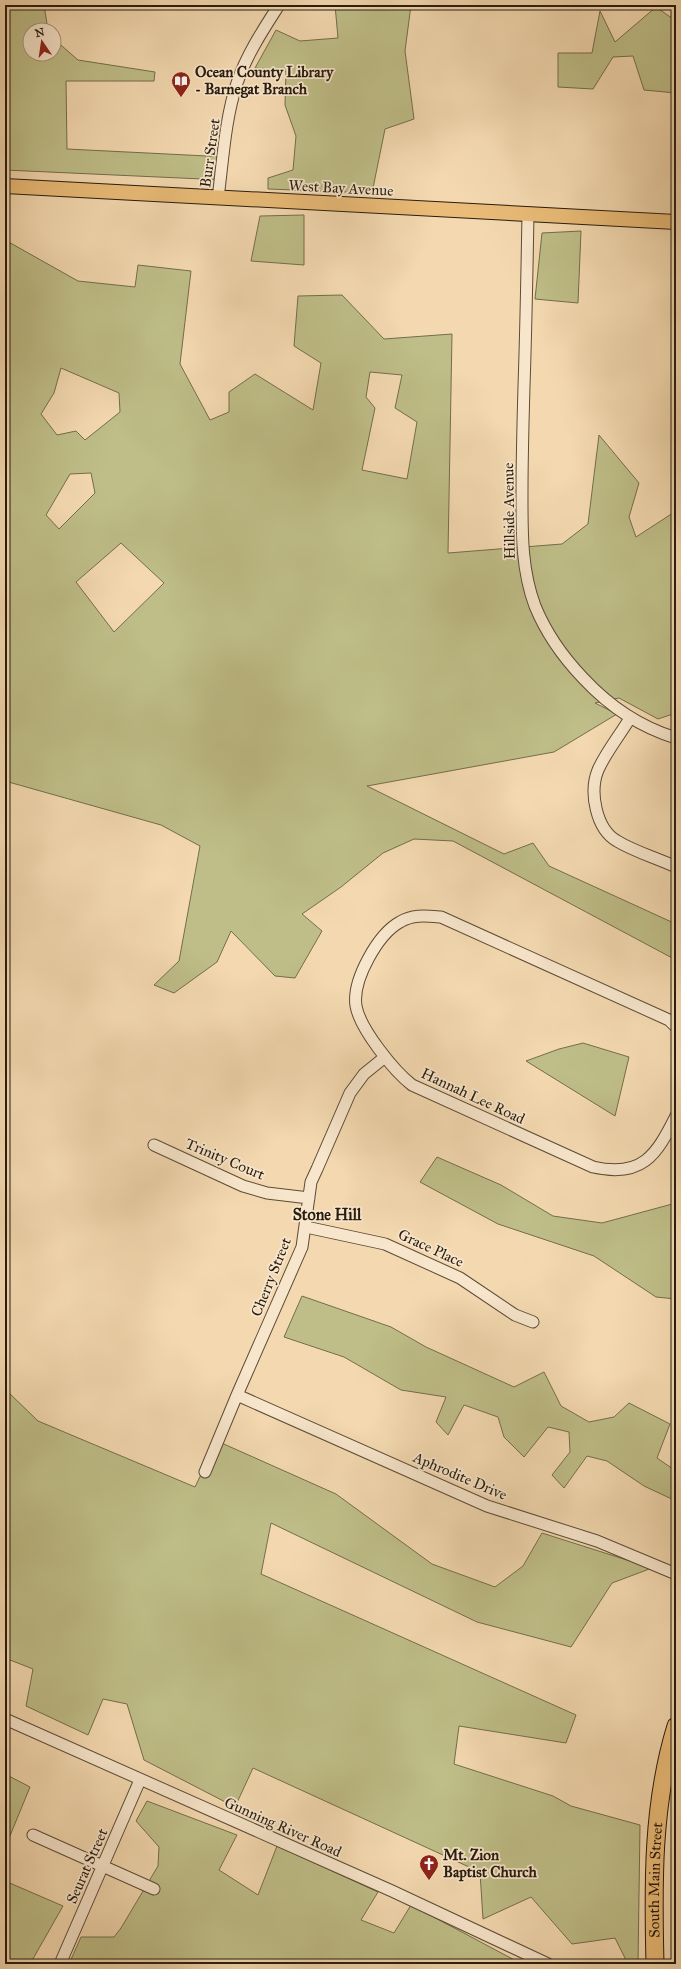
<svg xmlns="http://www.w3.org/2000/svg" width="681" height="1969" font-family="'IM FELL Great Primer',serif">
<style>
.green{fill:#bfbe88;stroke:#746d4c;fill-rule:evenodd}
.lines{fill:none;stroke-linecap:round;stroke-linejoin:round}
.minor-casing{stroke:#5b4b37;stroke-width:13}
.major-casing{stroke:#281c0f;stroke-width:16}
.highway-casing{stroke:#281c0f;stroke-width:19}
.minor{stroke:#f8e6cc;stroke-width:11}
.major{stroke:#eabc78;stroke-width:14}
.highway{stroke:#eabc78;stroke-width:17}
.labels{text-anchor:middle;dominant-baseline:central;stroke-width:3.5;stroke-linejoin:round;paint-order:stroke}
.poi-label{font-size:15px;font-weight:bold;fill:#281c0f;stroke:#f8e6cc;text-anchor:start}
.street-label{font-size:15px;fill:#281c0f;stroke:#f8e6cc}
.neighbourhood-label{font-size:16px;font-weight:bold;fill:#281c0f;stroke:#f8e6cc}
</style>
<rect width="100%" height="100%" fill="#f4d9b0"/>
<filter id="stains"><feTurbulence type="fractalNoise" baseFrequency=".005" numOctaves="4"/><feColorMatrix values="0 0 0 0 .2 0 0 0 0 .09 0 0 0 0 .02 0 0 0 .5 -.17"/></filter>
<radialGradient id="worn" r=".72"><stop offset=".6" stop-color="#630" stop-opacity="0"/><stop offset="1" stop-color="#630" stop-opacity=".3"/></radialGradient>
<path class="green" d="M5,5h39l4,25h-18v24h24v-15l24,21 77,12 -1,9h-88l1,68 160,8 -3,23 -219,-10z
M335,5h76l-6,46 9,68 -29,10 -13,64 -104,-4v-11l25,-8 3,-34 -11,-31 1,-34 -31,-3 21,-38 24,11 38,-3z
M656,7l20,14v72l-32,-3 -11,-34 -20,1 -20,32 -35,-2v-34h34l8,-42 15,31z
M304,215v50l-53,-4 9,-45z
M581,231l-3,72 -43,-4 7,-66z
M5,240l73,41 57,6 3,-22 53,6 -11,93 30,56 19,-8v-20l26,-18 58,36 8,-47 -27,-17 4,-50 44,-1 42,44 68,-5 -4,219 114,-9 26,-20 11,-89 40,48 -10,34 7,20 40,-26v202l-18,6 -39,-21 -24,5 22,11 -63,38 -187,34 137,68 29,-11 16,23 127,58v36l-223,-119 -39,-2 -31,14 -42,34 -39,27 20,17 -27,47 -20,-2 -44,-45 -14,31 -43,31 -20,-8 25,-24 21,-115 -39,-21 -156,-44zM61,368l58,25 1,19 -35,28 -9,-9 -19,4 -16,-21 13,-21zM370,372l32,3 -7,33 22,14 -10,57 -45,-9 13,-62 -9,-11zM91,473l4,20 -36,36 -13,-14 24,-41zM121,543l43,40 -50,49 -38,-50z
M583,1043l46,14 -14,59 -89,-55 33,-12z
M437,1157l64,28 52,31 49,7 74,-20v96l-20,-2 -62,-41 -96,-32 -78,-42z
M302,1296l89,31 35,20 88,40 30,-15 17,34 28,16 25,-5 15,-14 41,21 -13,34 19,13v30l-32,-15 -37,-25 -20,-5 -23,32 -12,-13 18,-23 -1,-20 -21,-5 -24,30 -20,-20 -6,-20 -34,-12 -16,30 -12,-13 10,-25 -45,-7 -57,-33 -60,-20z
M5,1389l33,32 157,66 22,-46 119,53 96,70 63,23 28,-21 19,-33 110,35 -40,15 -41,64 -94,-25 -206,-99 -10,51 315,141 -10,28 -107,-17 -5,38 99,32 18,10 69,19 -2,139h-10l-13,-26 -43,6 -41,-47 -48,22 -3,-47 -227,-104 -18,39 -91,-47 -17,-56 -24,-5 -15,36 -62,-29 7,-37 -28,-11z
M5,1774l25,13 -25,61z
M147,1801l90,34 -18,35 39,25 19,-49 101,46 -17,28 33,13 17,-28 111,59h-453l12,-27h33l7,-9 37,-62 1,-19 -23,-26z
M676,1810v154h-3z
M5,1881l58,25 -33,58h-25z"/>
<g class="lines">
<g class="minor-casing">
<path id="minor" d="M218,198c5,-38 7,-79 19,-115 10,-29 26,-53 42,-78
M528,214c-1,57 -2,115 -4,172 -1,36 -2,71 -2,106 0,38 -1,77 13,114 11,27 28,51 48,72 26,28 57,49 93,60
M630,718c-10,17 -24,34 -32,52 -9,22 -2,59 19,71 18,11 40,17 59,26
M676,1027l-7,-7 -228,-103c-14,-1 -28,-3 -41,5 -22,12 -48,58 -44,84 4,23 38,65 56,79l181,82c49,11 63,-11 83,-51
M154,1145l89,41 24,7 42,5
M306,1227l79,17 75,34 55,37 18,7
M237,1395l250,111 110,35 79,33
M205,1472l32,-77 65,-148 9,-65 6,-13 33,-76 14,-19 21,-17
M5,1719l387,172 156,73
M33,1835l121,54
M60,1964l80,-184"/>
</g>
<g class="major-casing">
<path id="major" d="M5,186l671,36"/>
</g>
<g class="highway-casing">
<g id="highway">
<path id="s1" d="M655,1964c-2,-80 -3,-160 21,-238"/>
</g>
</g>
<use href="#minor" class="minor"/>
<use href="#major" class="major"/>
<use href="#highway" class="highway"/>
</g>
<defs>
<g id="library-pin" transform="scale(1)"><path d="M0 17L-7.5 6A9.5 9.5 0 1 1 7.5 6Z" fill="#8f2418" stroke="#f8e6cc"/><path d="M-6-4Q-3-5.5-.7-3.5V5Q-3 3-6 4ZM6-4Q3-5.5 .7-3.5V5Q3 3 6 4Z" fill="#fff"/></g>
<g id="church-pin" transform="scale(1)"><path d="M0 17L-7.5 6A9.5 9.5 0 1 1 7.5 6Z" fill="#8f2418" stroke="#f8e6cc"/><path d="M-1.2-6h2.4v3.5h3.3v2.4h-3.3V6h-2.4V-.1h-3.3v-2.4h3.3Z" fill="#fff"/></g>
</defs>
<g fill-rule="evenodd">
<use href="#library-pin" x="181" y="81"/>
<use href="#church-pin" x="429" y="1864"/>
</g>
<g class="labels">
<g class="poi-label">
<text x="195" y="72">Ocean County Library<tspan x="195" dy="17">- Barnegat Branch</tspan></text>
<text x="443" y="1855">Mt. Zion<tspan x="443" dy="17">Baptist Church</tspan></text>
</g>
<g class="street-label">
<text transform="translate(210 153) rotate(-82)">Burr Street</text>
<text transform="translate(341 188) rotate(3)">West Bay Avenue</text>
<text transform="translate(509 511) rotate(-91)">Hillside Avenue</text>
<text transform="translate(473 1096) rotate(25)">Hannah Lee Road</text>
<text transform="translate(225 1159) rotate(23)">Trinity Court</text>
<text transform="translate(431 1248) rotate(25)">Grace Place</text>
<text transform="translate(271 1277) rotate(-68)">Cherry Street</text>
<text transform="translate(460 1476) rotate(23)">Aphrodite Drive</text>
<text transform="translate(283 1827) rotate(24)">Gunning River Road</text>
<text transform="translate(87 1866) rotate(-66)">Seurat Street</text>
<text stroke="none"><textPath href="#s1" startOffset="84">South Main Street</textPath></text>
</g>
<g class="neighbourhood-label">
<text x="327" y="1214">Stone Hill</text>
</g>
</g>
<rect width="681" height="1969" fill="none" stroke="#f4d9b0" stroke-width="20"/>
<rect x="6" y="6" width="669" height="1957" fill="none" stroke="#281c0f" stroke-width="2"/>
<rect x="10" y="10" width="661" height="1949" fill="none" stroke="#281c0f"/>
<g transform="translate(42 42) rotate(347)"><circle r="19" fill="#f8e6cc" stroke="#a59580"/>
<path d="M0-3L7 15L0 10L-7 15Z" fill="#8f2418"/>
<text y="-6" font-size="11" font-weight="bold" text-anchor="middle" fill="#281c0f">N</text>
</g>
<rect width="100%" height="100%" filter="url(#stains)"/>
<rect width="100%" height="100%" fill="url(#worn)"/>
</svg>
